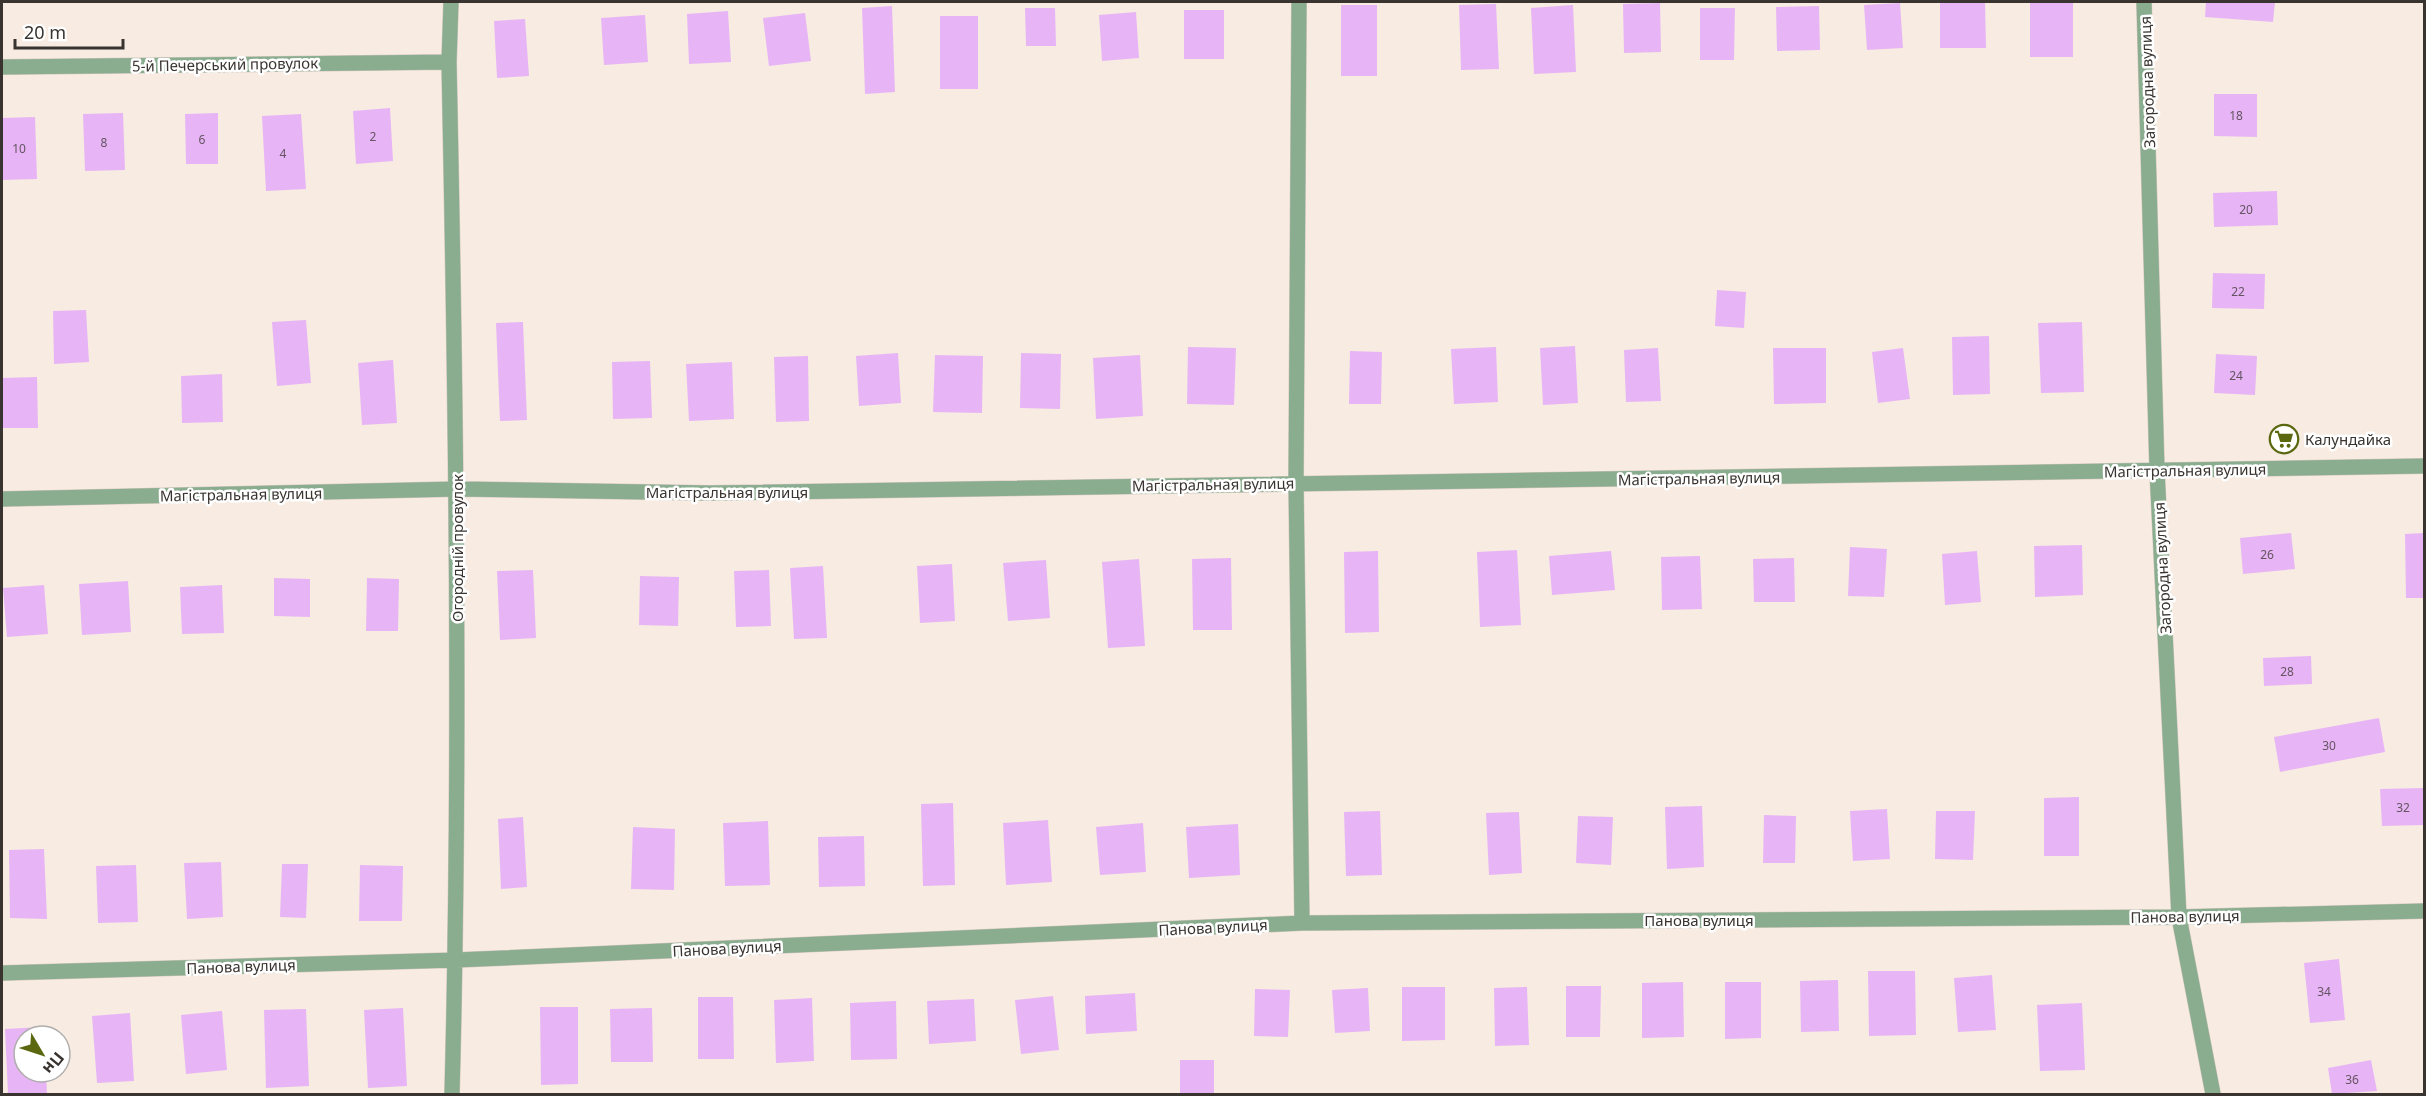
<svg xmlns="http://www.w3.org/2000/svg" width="2426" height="1096" font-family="'Noto Sans',sans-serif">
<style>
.building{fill:#e7b5f5}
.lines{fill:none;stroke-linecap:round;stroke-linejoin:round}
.minor-casing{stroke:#d1c6be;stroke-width:16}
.minor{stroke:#8aad8f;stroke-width:15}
.labels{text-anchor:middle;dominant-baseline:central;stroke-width:5;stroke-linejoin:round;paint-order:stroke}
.number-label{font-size:12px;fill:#645461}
.street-label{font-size:15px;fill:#393430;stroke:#fff}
.poi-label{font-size:15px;fill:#393430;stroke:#fff;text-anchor:start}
</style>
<rect width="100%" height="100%" fill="#f7ebe2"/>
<path class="building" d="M1940,2h45l1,46h-46z
M2030,2h43v55h-43z
M2206,2h69l-2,20 -68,-5z
M1660,3l1,49 -37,1 -1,-49z
M1900,3l3,45 -36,2 -3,-45z
M1496,4l3,65 -38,1 -2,-65z
M1341,5h36v71h-36z
M1573,5l3,67 -42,2 -3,-66z
M892,6l3,86 -30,2 -3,-86z
M1819,6l1,44 -43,1 -1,-44z
M1025,8h30l1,38h-30z
M1700,8h35l-1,52h-34z
M1184,10h40v49h-40z
M728,11l3,51 -42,2 -2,-50z
M1136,12l3,46 -37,3 -3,-46z
M805,13l6,48 -42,5 -6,-48z
M645,15l3,47 -44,3 -3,-47z
M940,16h38v73h-38z
M525,19l4,57 -32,2 -3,-57z
M2214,94h43v43l-43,-1z
M390,108l3,53 -37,3 -3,-53z
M123,113l2,57 -40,1 -2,-57z
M218,113v51h-32l-1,-50z
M301,114l5,75 -40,2 -4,-75z
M35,117l2,62 -35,1v-62z
M2277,191l1,34 -64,2 -1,-34z
M2213,273l52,1 -1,35 -52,-1z
M1717,290l29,2 -2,36 -29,-2z
M86,310l3,52 -35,2 -1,-53z
M306,320l5,63 -34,3 -5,-64z
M523,322l4,98 -27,1 -4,-98z
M2082,322l2,70 -43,1 -3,-70z
M1989,336l1,58 -37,1 -1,-58z
M1575,346l3,57 -35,2 -3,-57z
M1188,347l48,1 -2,57 -47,-1z
M1496,347l2,55 -44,2 -3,-55z
M1658,348l3,53 -35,1 -2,-52z
M1773,348h53v55l-52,1z
M1903,348l7,51 -32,4 -6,-51z
M1350,351l32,1 -1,52h-32z
M898,353l3,50 -42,3 -3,-50z
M1021,353l40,1 -1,55 -40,-1z
M2216,354l41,2 -2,39 -41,-2z
M935,355l48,1 -1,57 -49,-1z
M1140,355l3,61 -47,3 -3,-61z
M808,356l1,65 -33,1 -2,-65z
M393,360l4,63 -35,2 -4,-62z
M650,361l2,57 -39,1 -1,-57z
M732,362l2,57 -45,2 -3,-57z
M222,374l1,48 -41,1 -1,-47z
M37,377l1,51h-36v-50z
M2291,533l4,36 -52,5 -3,-36z
M2424,533v65h-18l-1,-64z
M2082,545l1,50 -48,2 -1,-51z
M1850,547l37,2 -3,48 -36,-1z
M1517,550l4,75 -41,2 -3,-75z
M1378,551l1,81 -34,1 -1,-81z
M1611,551l4,39 -63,5 -3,-39z
M1977,551l4,51 -36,3 -3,-51z
M1700,556l2,53 -40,1 -1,-53z
M1231,558l1,72h-39l-1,-71z
M1794,558l1,44h-41l-1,-43z
M1139,559l6,87 -37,2 -6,-86z
M1046,560l4,58 -42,3 -5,-58z
M952,564l3,57 -35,2 -3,-57z
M823,566l4,72 -33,1 -4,-71z
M533,570l3,68 -36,2 -3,-69z
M769,570l2,56 -35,1 -2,-56z
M640,576l39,1 -1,49 -39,-1z
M274,578l36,1v38l-36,-1z
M367,578l32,1 -1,52h-32z
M128,581l3,51 -49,3 -3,-51z
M44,585l4,49 -41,3 -4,-49z
M222,585l2,48 -42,1 -2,-47z
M2311,656l1,28 -48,2 -1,-28z
M2379,718l6,34 -105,20 -6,-35z
M2424,788v37l-42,1 -2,-37z
M2079,797v59h-35v-58z
M953,803l2,82 -32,1 -2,-82z
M1702,806l2,61 -37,2 -2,-62z
M1887,809l3,50 -37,2 -3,-50z
M1380,811l2,64 -36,1 -2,-64z
M1936,811h39l-2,49 -38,-1z
M1519,812l3,61 -33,2 -3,-62z
M1764,815l32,1 -1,47h-32z
M1578,816l35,1 -2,48 -35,-2z
M523,817l4,70 -26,2 -3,-70z
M1048,820l4,62 -46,3 -3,-62z
M768,821l2,64 -45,1 -2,-63z
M1143,823l3,49 -46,3 -4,-48z
M1238,824l2,51 -51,3 -3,-51z
M633,827l42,2 -1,61 -43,-1z
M864,836l1,50 -46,1 -1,-50z
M44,849l3,70 -37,-1 -1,-68z
M221,862l2,55 -36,2 -3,-56z
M282,864h26l-2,54 -26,-1z
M136,865l2,57 -40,1 -2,-57z
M360,865l43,1 -1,55h-43z
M2339,959l6,61 -35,3 -6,-60z
M1868,971h47l1,64 -47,1z
M1992,975l4,55 -38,2 -4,-54z
M1838,980l1,51 -38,1 -1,-51z
M1683,982l1,55 -42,1v-55z
M1725,982h36v56l-36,1z
M1566,986h35l-1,51h-34z
M1402,987h43v53l-43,1z
M1527,987l2,58 -34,1 -1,-58z
M1368,988l2,43 -35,2 -3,-43z
M1255,989l35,1 -2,47 -34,-1z
M1135,993l2,38 -51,3 -1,-38z
M1053,996l6,54 -38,4 -6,-54z
M698,997h35l1,62h-36z
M812,998l2,63 -38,2 -2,-63z
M974,999l2,42 -47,3 -2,-43z
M896,1001l1,58 -46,1 -1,-57z
M2082,1003l3,67 -45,1 -3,-66z
M540,1007h38v77l-37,1z
M403,1008l4,78 -39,2 -4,-78z
M652,1008l1,54h-42l-1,-53z
M306,1009l3,77 -43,2 -2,-78z
M222,1011l5,59 -41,4 -5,-59z
M130,1013l4,68 -37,2 -5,-67z
M43,1027l1,9h-20v36h22l1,22h-39l-3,-65z
M1180,1060h34v34h-34z
M2371,1060l6,31 -45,3 -4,-26z"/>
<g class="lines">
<g class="minor-casing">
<path id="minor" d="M451,2l-2,60c7,344 12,688 3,1032
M1299,2l-3,480 6,441
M2144,2l13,468 22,447 34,177
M2,67l447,-5
M2,499l456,-10 252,4 1714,-27
M2,973l454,-13 846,-37 877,-6 245,-6"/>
</g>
<use href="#minor" class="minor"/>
</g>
<defs>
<g id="supermarket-ring" transform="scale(1.5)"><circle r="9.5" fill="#fff" stroke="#5b6810" stroke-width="1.5"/><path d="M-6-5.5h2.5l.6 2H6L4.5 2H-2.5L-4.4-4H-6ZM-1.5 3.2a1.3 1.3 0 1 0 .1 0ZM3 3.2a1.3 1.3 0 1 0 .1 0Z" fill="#5b6810"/></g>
</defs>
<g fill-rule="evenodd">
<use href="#supermarket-ring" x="2284" y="439"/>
</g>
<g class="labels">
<g class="number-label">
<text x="2236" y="115">18</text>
<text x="373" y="136">2</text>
<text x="202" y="139">6</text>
<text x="104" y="142">8</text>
<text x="19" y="148">10</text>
<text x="283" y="153">4</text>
<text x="2246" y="209">20</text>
<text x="2238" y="291">22</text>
<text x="2236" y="375">24</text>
<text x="2267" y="554">26</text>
<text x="2287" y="671">28</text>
<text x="2329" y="745">30</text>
<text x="2403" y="807">32</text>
<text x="2324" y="991">34</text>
<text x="2352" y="1079">36</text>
</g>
<g class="street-label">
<text transform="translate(225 64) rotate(-1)">5-й Печерський провулок</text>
<text transform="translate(2147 82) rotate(-92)">Загородна вулиця</text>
<text transform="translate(2185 470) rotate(-1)">Магістральная вулиця</text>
<text transform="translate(1699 478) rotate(-1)">Магістральная вулиця</text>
<text transform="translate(1213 484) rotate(-1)">Магістральная вулиця</text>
<text x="727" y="492">Магістральная вулиця</text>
<text transform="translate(241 494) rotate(-1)">Магістральная вулиця</text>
<text transform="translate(457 548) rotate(-90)">Огородній провулок</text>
<text transform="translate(2162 568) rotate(-93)">Загородна вулиця</text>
<text transform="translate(2185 916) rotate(-1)">Панова вулиця</text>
<text x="1699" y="920">Панова вулиця</text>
<text transform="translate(1213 927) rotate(-3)">Панова вулиця</text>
<text transform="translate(727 948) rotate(-3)">Панова вулиця</text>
<text transform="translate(241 966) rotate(-2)">Панова вулиця</text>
</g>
<g class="poi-label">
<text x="2305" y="439">Калундайка</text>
</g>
</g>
<rect width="2426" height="1096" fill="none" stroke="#393430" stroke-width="6"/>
<g transform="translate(42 1054) rotate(129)"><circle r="28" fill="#ffffff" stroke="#b0aeac" stroke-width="1.5"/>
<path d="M0-4.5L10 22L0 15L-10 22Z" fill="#5b6810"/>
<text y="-9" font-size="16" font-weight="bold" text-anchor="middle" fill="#393430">Пн</text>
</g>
<path d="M15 39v9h108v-9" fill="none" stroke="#393430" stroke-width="3"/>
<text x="24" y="39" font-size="18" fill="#393430" stroke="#ffffff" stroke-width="4.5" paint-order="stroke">20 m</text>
</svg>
